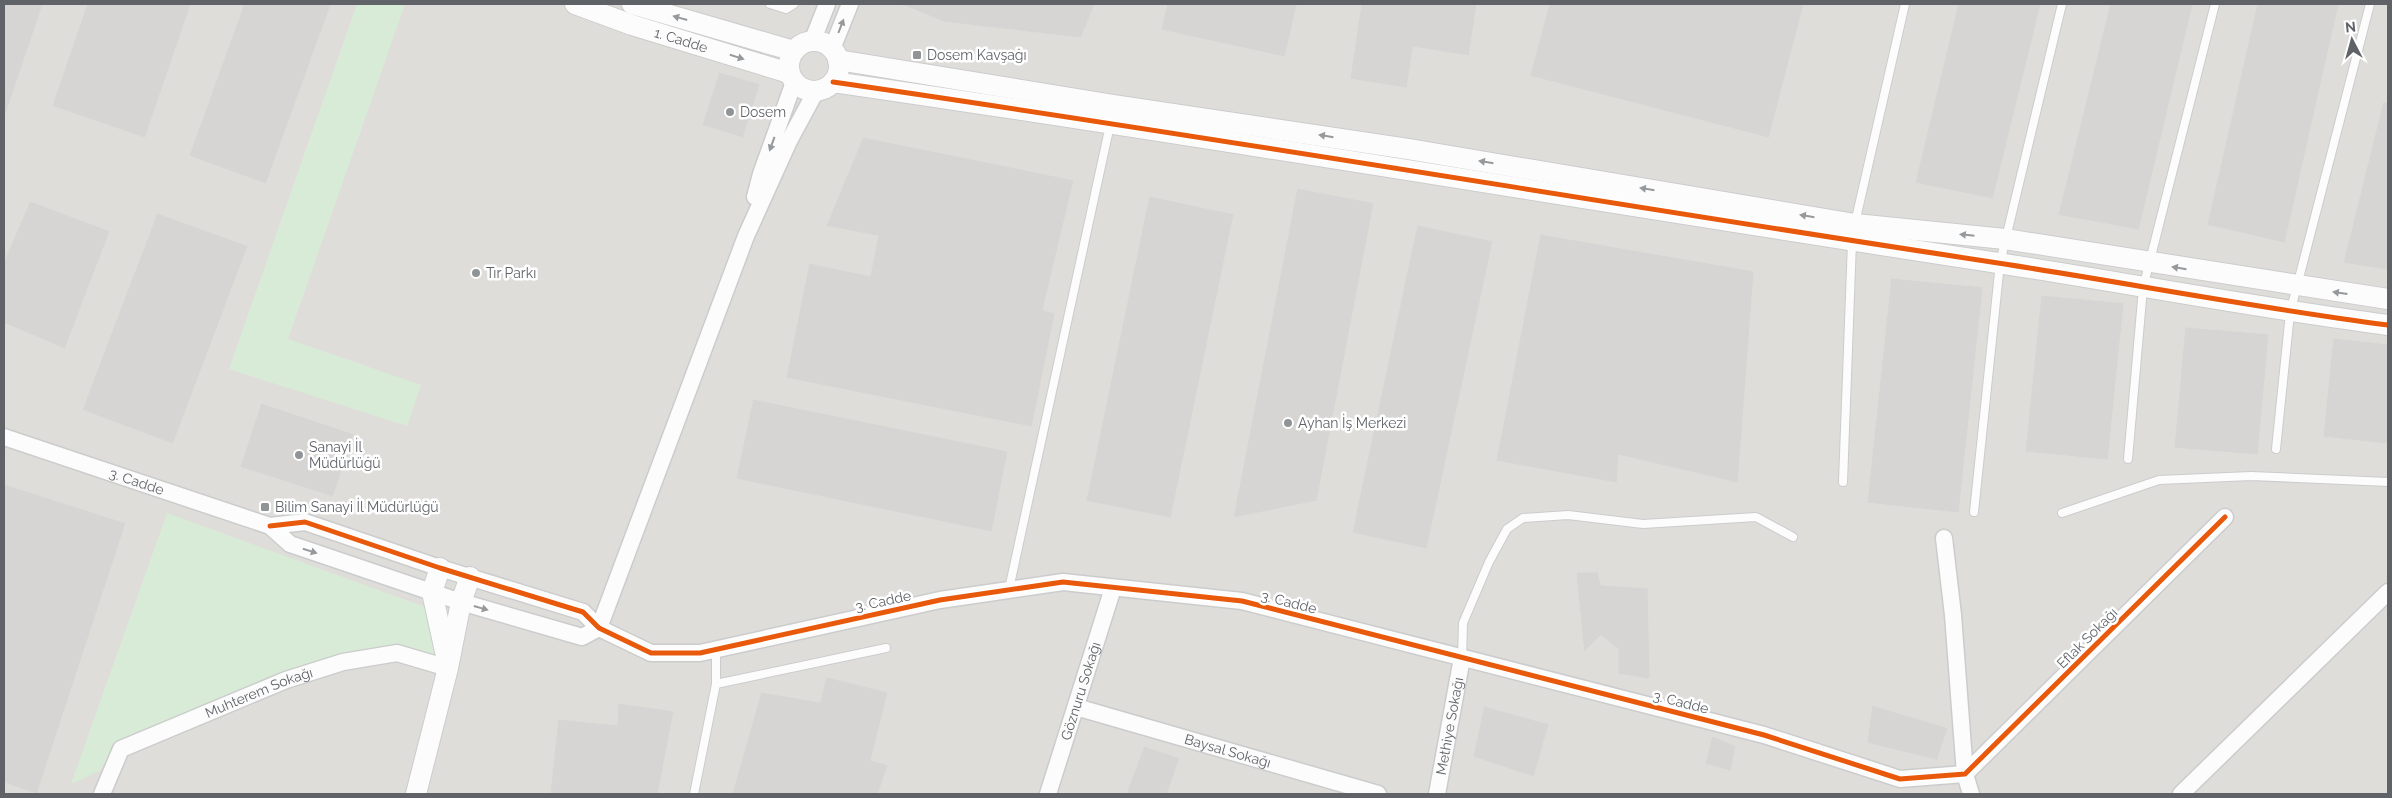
<svg xmlns="http://www.w3.org/2000/svg" width="2392" height="798" font-family="Raleway,sans-serif">
<style>
.industrial{fill:#dfddda}
.green{fill:#d8ebd6}
.building{fill:#d6d5d3;stroke:#deddd9}
.lines{fill:none;stroke-linecap:round;stroke-linejoin:round}
.service-casing{stroke:#cbcccc;stroke-width:10}
.minor-casing{stroke:#cbcccc;stroke-width:19}
.tertiary-casing{stroke:#cbcccc;stroke-width:22}
.service{stroke:#fdfcfc;stroke-width:8}
.minor{stroke:#fdfcfc;stroke-width:16}
.tertiary{stroke:#fdfcfc;stroke-width:20}
.cycleway-casing{stroke:#fff;stroke-width:8}
.cycleway{stroke:#e8590c;stroke-width:5}
.oneway{fill:#96999c}
.poi-dot{fill:#919496;stroke:#fff;stroke-width:2}
.labels{text-anchor:middle;dominant-baseline:central;stroke-width:5;stroke-linejoin:round;paint-order:stroke}
.street-label{font-size:14px;fill:#5f6368;stroke:#fff}
.poi-label{font-size:14px;fill:#5f6368;stroke:#fff;text-anchor:start}
</style>
<rect width="100%" height="100%" fill="#efeeea"/>
<path class="industrial" d="M4,4h2384v790h-2384z"/>
<path class="green" d="M357,4h48l-117,335 133,46 -14,41 -178,-57z
M167,513l258,94 14,50 -45,-10 -105,25 -173,71 -15,27 -30,14z"/>
<path class="building" d="M4,4h39l-37,109h-2z
M87,4h104l-46,134 -93,-32z
M244,4h87l-65,180 -77,-28z
M901,4h194l-14,34 -137,-16z
M1167,4h130l-12,53 -124,-27z
M1361,4h116l-8,52 -56,-9 -6,41 -57,-9z
M1549,4h255l-35,134 -239,-62z
M1958,4h83l-48,195 -78,-16z
M2110,4h83l-54,226 -81,-15z
M2257,4h82l-54,239 -78,-18z
M719,72l41,12 -17,54 -41,-13z
M2383,102h5v168l-45,-7z
M863,137l211,43 -31,130 12,3 -23,114 -246,-49 23,-115 61,13 8,-40 -52,-10z
M1297,188l77,15 -57,298 -84,17z
M1149,196l85,18 -63,304 -85,-17z
M30,201l80,30 -45,118 -61,-26v-62z
M157,213l91,33 -75,198 -91,-34z
M1417,225l76,16 -66,308 -75,-16z
M1540,234l214,37 -16,212 -119,-28 -2,28 -121,-22z
M1891,278l92,9 -24,226 -92,-10z
M2041,295l83,8 -16,157 -83,-8z
M2185,327l84,7 -11,121 -84,-7z
M2333,338l55,6v100l-65,-7z
M753,399l255,52 -16,81 -256,-53z
M261,403l93,31 -21,63 -93,-30z
M4,484l122,39 -89,271 -33,-11z
M1576,572h22l3,13 47,3 2,91 -32,-5v-25l-17,-14 -17,17z
M826,677l62,15 -17,68 17,5 -10,29h-146l29,-102 59,10z
M618,703l56,8 -16,83h-108l8,-75 59,6z
M1872,705l76,23 -11,32 -70,-17z
M1484,706l65,18 -15,53 -61,-20z
M1712,736l24,10 -5,25 -26,-7z
M1144,746l36,12 -13,36h-41z"/>
<g class="lines">
<g class="service-casing">
<path id="service" d="M770,4l16,5 8,-5
M1855,223l50,-219
M2276,449l14,-136 80,-309
M2128,459l15,-171 72,-284
M1843,482l9,-240
M1974,512l26,-249 62,-259
M2062,513l97,-33 92,-4 137,6
M1009,589l101,-464
M1462,658l1,-35 26,-61 18,-33 16,-11 45,-3 75,9 113,-7 37,20
M716,684l170,-36
M694,794l22,-110v-34"/>
</g>
<g class="minor-casing">
<g id="minor">
<path d="M812,42l15,-38"/>
<path d="M832,49l18,-45"/>
<path d="M755,197l6,-23 33,-92"/>
<path id="s1" d="M4,437l266,89 20,18 171,58 121,35 17,-9 147,-392 43,-95 27,-50"/>
<path d="M270,526l35,-4 135,46 143,44 16,16 52,25h49l240,-53 123,-18 179,19 522,134 136,44 65,-5 260,-257"/>
<path d="M1944,538l9,77 12,159 6,20"/>
<path id="s2" d="M1076,707l302,87"/>
<path id="s3" d="M102,794l19,-45 165,-69 57,-18 54,-9 51,15"/>
<path id="s4" d="M1048,794l65,-206"/>
<path id="s5" d="M1437,794l25,-136"/>
<path d="M2181,794l207,-202"/>
</g>
</g>
<g class="tertiary-casing">
<g id="tertiary">
<path id="s6" d="M575,4l57,21 157,48"/>
<path d="M632,4l162,47"/>
<circle cx="814" cy="66" r="25"/>
<path d="M838,60l276,45 294,44 447,75 150,15 383,60"/>
<path d="M833,82c389,56 776,122 1165,181 130,20 259,45 390,62"/>
<path d="M440,568l-8,24 14,64"/>
<path d="M416,794l32,-126 13,-66 9,-25"/>
</g>
</g>
<use href="#service" class="service"/>
<use href="#minor" class="minor"/>
<use href="#tertiary" class="tertiary"/>
<g class="cycleway-casing">
<path id="cycleway" d="M833,82c389,56 776,122 1165,181 130,20 259,45 390,62
M270,526l35,-4 135,46 143,44 16,16 52,25h49l240,-53 123,-18 179,19 522,134 136,44 65,-5 260,-257"/>
</g>
<use href="#cycleway" class="cycleway"/>
</g>
<defs><path id="oneway-solid" d="M-6-.8H1V-3.2L6.5 0L1 3.2V.8H-6Z" transform="scale(1.25)"/></defs>
<g class="oneway">
<use href="#oneway-solid" transform="translate(680 18) rotate(-164)"/>
<use href="#oneway-solid" transform="translate(841 26) rotate(-69)"/>
<use href="#oneway-solid" transform="translate(737 57) rotate(17)"/>
<use href="#oneway-solid" transform="translate(1326 136) rotate(-171)"/>
<use href="#oneway-solid" transform="translate(772 144) rotate(110)"/>
<use href="#oneway-solid" transform="translate(1486 162) rotate(-171)"/>
<use href="#oneway-solid" transform="translate(1647 189) rotate(-171)"/>
<use href="#oneway-solid" transform="translate(1807 216) rotate(-171)"/>
<use href="#oneway-solid" transform="translate(1967 235) rotate(-174)"/>
<use href="#oneway-solid" transform="translate(2179 268) rotate(-171)"/>
<use href="#oneway-solid" transform="translate(2340 293) rotate(-172)"/>
<use href="#oneway-solid" transform="translate(310 551) rotate(18)"/>
<use href="#oneway-solid" transform="translate(481 608) rotate(16)"/>
</g>
<g class="poi-dot">
<rect x="912" y="50" width="10" height="10" rx="2.5"/>
<circle cx="730" cy="112" r="5"/>
<circle cx="476" cy="273" r="5"/>
<circle cx="1288" cy="423" r="5"/>
<circle cx="299" cy="455" r="5"/>
<rect x="260" y="502" width="10" height="10" rx="2.5"/>
</g>
<g class="labels">
<g class="street-label">
<text stroke="none"><textPath href="#s6" startOffset="112">1. Cadde</textPath></text>
<text stroke="none"><textPath href="#s1" startOffset="140">3. Cadde</textPath></text>
<text transform="translate(883 601) rotate(-12)">3. Cadde</text>
<text transform="translate(1289 602) rotate(14)">3. Cadde</text>
<text transform="translate(2087 638) rotate(-45)">Eflak Sokağı</text>
<text stroke="none"><textPath href="#s4" startOffset="108">Göznuru Sokağı</textPath></text>
<text stroke="none"><textPath href="#s3" startOffset="198">Muhterem Sokağı</textPath></text>
<text transform="translate(1681 702) rotate(14)">3. Cadde</text>
<text stroke="none"><textPath href="#s5" startOffset="69">Methiye Sokağı</textPath></text>
<text stroke="none"><textPath href="#s2" startOffset="158">Baysal Sokağı</textPath></text>
</g>
<g class="poi-label">
<text x="927" y="55">Dosem Kavşağı</text>
<text x="740" y="112">Dosem</text>
<text x="486" y="273">Tır Parkı</text>
<text x="1298" y="423">Ayhan İş Merkezi</text>
<text x="309" y="447">Sanayi İl<tspan x="309" dy="16">Müdürlüğü</tspan></text>
<text x="275" y="507">Bilim Sanayi İl Müdürlüğü</text>
</g>
</g>
<rect width="2392" height="798" fill="none" stroke="#5f6368" stroke-width="10"/>
<g transform="translate(2352 40) rotate(354)" stroke="#ffffff" stroke-width="4" paint-order="stroke">
<path d="M0-4L9 19L0 12L-9 19Z" fill="#5f6368"/>
<text y="-8" font-size="14" font-weight="bold" text-anchor="middle" fill="#5f6368">N</text>
</g>
</svg>
